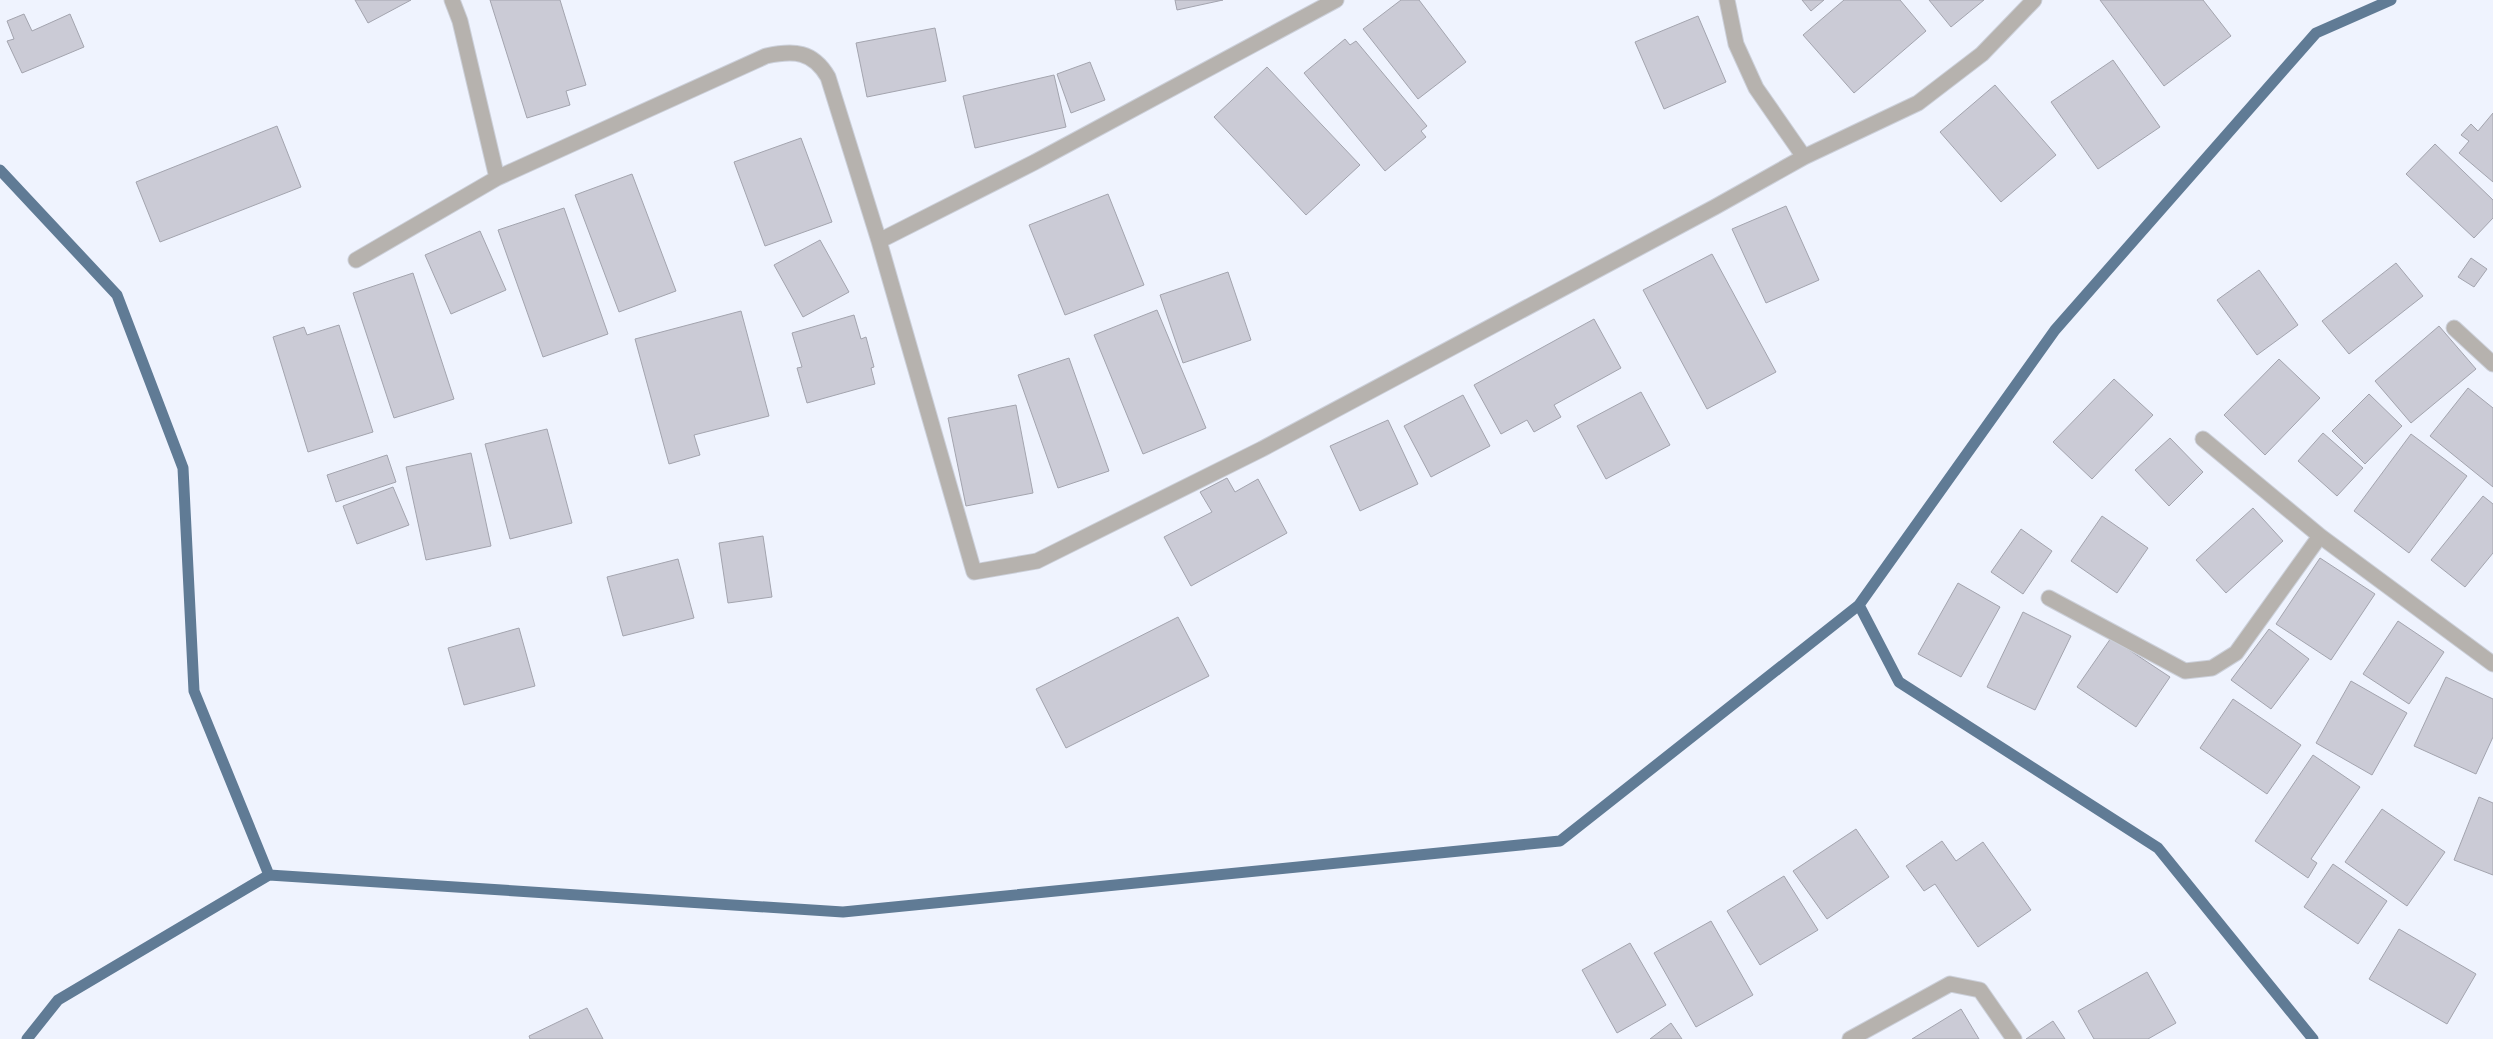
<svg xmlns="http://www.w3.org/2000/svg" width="2493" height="1039" font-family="Manrope,sans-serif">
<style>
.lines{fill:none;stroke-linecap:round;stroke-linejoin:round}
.stream{stroke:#607b95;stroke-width:11}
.building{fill:#cbcbd6;stroke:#a3a4ae}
.street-casing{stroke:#ccd0da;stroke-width:17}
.street{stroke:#b6b2ae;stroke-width:15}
</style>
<rect width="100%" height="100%" fill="#eff3fe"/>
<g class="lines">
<path class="stream" d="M0,170l117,125 66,173 11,223 75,184
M1859,605l40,77 259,166 155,191
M27,1039l31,-39 211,-125 574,37 717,-71 299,-236 196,-275 261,-297 75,-33"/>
</g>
<path class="building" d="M355,0h56l-43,23z
M490,0h70l26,85 -20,6 4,14 -43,13z
M1175,0h48l-46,10z
M1401,0h18l47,62 -48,37 -55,-70z
M1802,0h22l-13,11z
M1844,0h56l26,31 -72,62 -51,-58z
M1929,0h55l-33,27z
M2100,0h103l28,36 -67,50z
M24,14l8,17 38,-17 14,33 -62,26 -15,-32 7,-2 -7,-18z
M1698,16l28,66 -62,27 -29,-67z
M935,28l11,53 -79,16 -11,-54z
M1345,39l5,6 6,-4 71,85 -6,5 5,6 -41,34 -81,-98z
M2113,60l47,67 -62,42 -47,-67z
M1090,62l15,38 -34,13 -14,-39z
M1267,67l93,98 -54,50 -92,-98z
M1054,75l12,52 -91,21 -12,-52z
M1995,85l61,70 -55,47 -61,-70z
M2493,113v69l-34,-29 10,-12 -8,-6 10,-11 7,7z
M277,126l24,61 -141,55 -24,-60z
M801,138l31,84 -67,24 -31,-84z
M2435,144l58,56v18l-19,20 -68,-64z
M632,174l44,117 -57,21 -44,-117z
M1108,194l36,91 -79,30 -36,-90z
M1786,206l33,74 -53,23 -34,-74z
M564,208l44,126 -65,23 -45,-127z
M480,231l26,59 -55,24 -26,-59z
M820,240l29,52 -46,25 -29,-52z
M1712,254l64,118 -69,37 -64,-119z
M2471,258l16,11 -13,18 -16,-10z
M2396,263l27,33 -74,58 -27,-33z
M2259,270l39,55 -41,30 -40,-55z
M1228,272l23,68 -68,23 -23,-68z
M413,273l41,126 -60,19 -41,-125z
M1157,310l49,118 -63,26 -49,-119z
M741,311l28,105 -75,19 6,20 -31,9 -34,-125z
M854,315l7,24 5,-2 8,30 -3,1 4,16 -68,19 -10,-35 5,-1 -10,-34z
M1594,319l27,49 -67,37 7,12 -27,15 -7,-12 -26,14 -27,-49z
M339,325l34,107 -65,20 -35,-115 31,-10 3,8z
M2439,326l37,43 -65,54 -36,-42z
M1069,358l40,113 -51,17 -40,-113z
M2279,359l41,39 -55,57 -41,-40z
M2114,379l39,36 -61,64 -39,-37z
M2468,388l25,20v79l-63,-51z
M1641,392l29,53 -64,34 -29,-53z
M2369,394l33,32 -37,38 -33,-33z
M1463,395l27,51 -59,31 -27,-51z
M1016,405l17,88 -67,13 -18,-88z
M1388,420l30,64 -58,27 -30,-65z
M547,429l25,94 -62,16 -25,-95z
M2323,433l40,35 -26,28 -39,-35z
M2411,434l56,42 -58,77 -55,-42z
M2170,438l33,34 -34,34 -34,-36z
M471,453l20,93 -65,14 -20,-93z
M387,455l9,27 -60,20 -9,-27z
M1227,478l8,14 23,-13 29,54 -96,53 -27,-49 48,-25 -12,-20z
M393,487l16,38 -52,19 -14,-38z
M2483,496l10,8v49l-28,34 -34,-27z
M2253,508l30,33 -57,52 -30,-33z
M2102,516l46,32 -31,45 -46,-32z
M2021,529l31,22 -29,43 -32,-22z
M763,536l9,61 -44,6 -9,-60z
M2320,558l55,36 -44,66 -55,-36z
M678,559l16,59 -71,18 -16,-59z
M1958,583l42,24 -39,70 -43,-23z
M2023,612l48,24 -36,74 -48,-23z
M1178,617l31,59 -143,72 -30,-59z
M2398,621l46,31 -35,52 -46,-30z
M519,628l16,58 -71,19 -16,-57z
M2269,629l40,30 -38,50 -40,-29z
M2111,638l59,39 -34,50 -59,-40z
M2446,677l47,22v38l-17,37 -62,-28z
M2351,681l56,32 -35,62 -56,-32z
M2233,699l68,46 -34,49 -67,-46z
M2313,755l47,32 -49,72 6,4 -9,15 -53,-37z
M2479,797l14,6v72l-39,-15z
M2382,809l63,43 -38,54 -62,-44z
M1856,829l33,48 -62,42 -34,-48z
M1942,841l14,20 27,-19 48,68 -53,37 -43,-63 -11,7 -18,-25z
M2333,864l54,37 -29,43 -54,-37z
M1784,876l34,54 -58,35 -33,-54z
M1711,921l42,74 -57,32 -42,-74z
M2399,929l77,45 -29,50 -78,-45z
M1630,943l36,62 -49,28 -35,-63z
M2147,972l29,51 -28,16h-54l-16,-28z
M587,1008l16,31h-73l-1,-3z
M1961,1009l18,30h-67z
M2053,1021l12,18h-39z
M1671,1023l11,16h-32z"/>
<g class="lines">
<g class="street-casing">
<path id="street" d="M452,0l8,21 37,157
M1727,0l9,44 20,44 48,69
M879,241l156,-79 301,-162
M356,260l141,-82 269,-122c28,-6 47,-5 62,21l51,164 95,331 63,-11 225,-112 453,-242 89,-50 114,-54 64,-49 52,-54
M2454,328l39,36
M2203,439l117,97 173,128
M2049,598l136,73 27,-3 24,-15 84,-117
M1850,1039l100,-55 30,6 34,49"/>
</g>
<use href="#street" class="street"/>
</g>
</svg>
